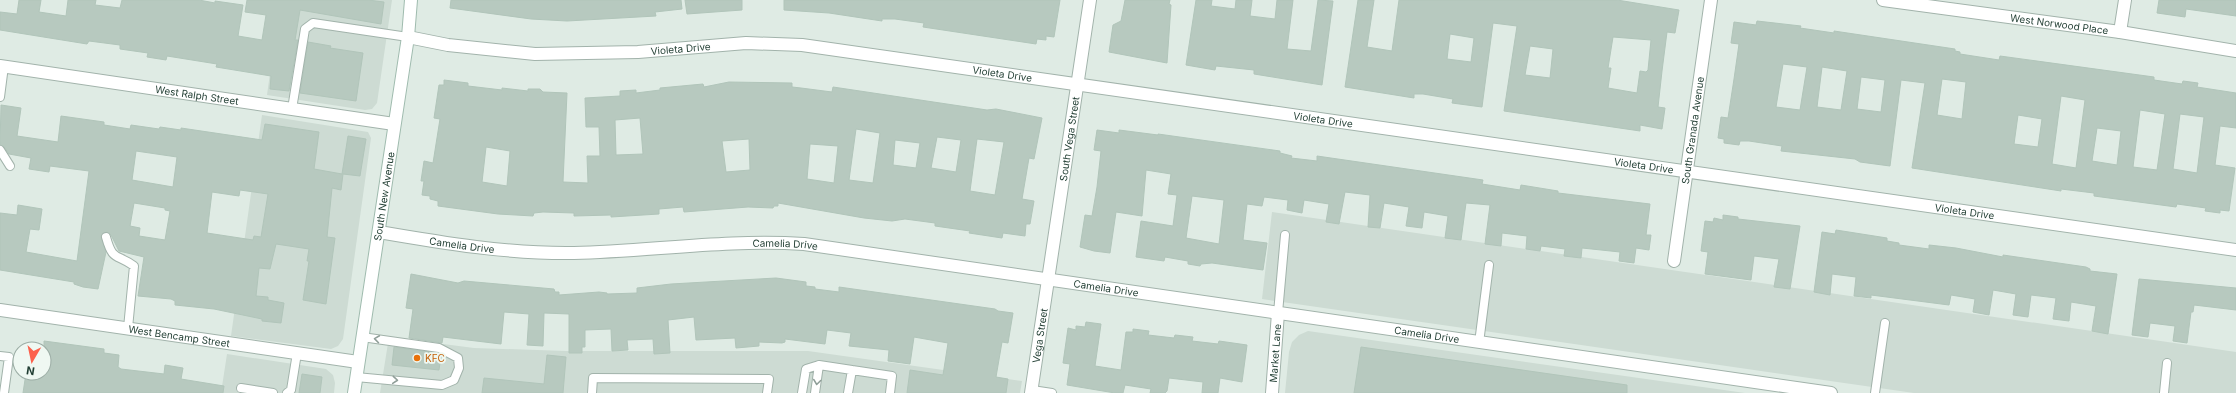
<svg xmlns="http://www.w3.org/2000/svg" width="2236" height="393" font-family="Inter,sans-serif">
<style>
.built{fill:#cddbd3}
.building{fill:#b7c9bf;stroke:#b1c5ba;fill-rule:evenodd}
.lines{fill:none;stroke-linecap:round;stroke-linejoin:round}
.lane-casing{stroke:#a2b3ab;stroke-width:10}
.street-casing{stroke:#a2b3ab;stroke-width:14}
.secondary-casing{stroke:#9fbbae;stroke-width:14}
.lane{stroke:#fff;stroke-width:8}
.street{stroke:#fff;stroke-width:12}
.secondary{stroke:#fff;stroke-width:12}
.oneway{stroke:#8f9e98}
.food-dot{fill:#e8710a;stroke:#eff8f2;stroke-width:1.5}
.labels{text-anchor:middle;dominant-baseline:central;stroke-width:3.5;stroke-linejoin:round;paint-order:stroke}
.street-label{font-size:10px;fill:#1f3c31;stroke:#eff8f2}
.food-label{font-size:10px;fill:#c56008;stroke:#eff8f2;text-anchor:start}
</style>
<rect width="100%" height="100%" fill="#dfebe4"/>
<path class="built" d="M280,0h112l-15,103 -5,6 -7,1 -98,-15z
M262,115l106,17 3,6 -28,201 -5,7 -7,3 -100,-13z
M1272,212l964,140v41h-322l-652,-94z
M1308,331l437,62h-460l4,-41 3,-10 7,-7z
M389,337l85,11 92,3h242l214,30 -2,12h-640z
M227,354l99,15 7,6 2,8 -1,10h-113z"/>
<path class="building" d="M19,0h22l-2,12 27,4 2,-16h28l-1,5 25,3 2,-8h77l16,3v-2l28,4 -5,31 24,4 4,-25 -21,-3 2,-12h121l16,2 -3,22 -81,-14 -5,30h3l-9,51 -19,-2 1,-13 -55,-9 1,-3 -50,-8 -1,4 -19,-3 1,-4 -28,-4v-4l-31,-4 -2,3 -87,-14v-18l17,2z
M451,0h230l1,9 -27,3 1,4 -89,5 -36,-2 -81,-11z
M685,0h57v10l-55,4z
M784,0h276l-6,37 -8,-1v4l-9,-1 -1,5 -113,-17 1,-4 -29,-4h-13v2l-53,-8 -45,-3z
M1125,0h45l-1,4 2,1 -4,58 -58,-11 4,-27 8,-4z
M1196,0h16l-1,6 24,3 1,-9h16l-2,16 25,3 2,-19h16l-6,49 24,2 7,-51 15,1 -11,84 -68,-11v-4l-38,-4 -1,4 -29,-5z
M1358,0h16l-7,47 25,4 7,-51h218l62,10 -4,23 -8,-1 -5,39 -4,36 7,1 -3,21 -22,-4v6l-136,-20 13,-85 -24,-3 -11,84 -30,-4 1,-4 -30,-5h-9v4l-69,-11zM1450,34l24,4 -3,24 -24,-3zM1613,37l38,3 -3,30 -2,2 -6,-1 -3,22 -29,-5 3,-20h-3zM1530,46l23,3 -3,29 -25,-3z
M2159,0h77v16l-50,-7 -1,8 -28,-4z
M1757,21l44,5 -1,2 34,5v-2l121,18v2l5,1v2l39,6 1,-4 154,21v3l28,4 1,-3 15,2 -1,4 39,6v35l-16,-2 -5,39 20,3 -6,43 -9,-1v3l-15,-2 1,-3 -29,-4 -1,3 -82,-11v-3l-33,-4v2l-149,-23 13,-85 -24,-3 -11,86 -30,-4 -5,-3 -74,-8 1,-5 -33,-5h-9l-1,4 -15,-2v-4l-6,-1 3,-21 7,1 6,-39 5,-35 -8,-1 3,-21 22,3zM1783,64l24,3 -7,43 -24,-3zM1822,67l25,4 -6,39 -24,-3zM1861,77l24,3 -4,32 -24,-3zM1942,79l24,3 -4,37 -25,-4zM2061,96l24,4 -9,68 -24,-4zM2140,110l25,4 -8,56 -24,-3zM2180,114l24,3 -7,56 -24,-4zM2018,115l24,4 -4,28 -24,-3zM2097,128l24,3 -4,34 -25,-4z
M308,42l23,4 -1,2 33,5 -7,48 -56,-8z
M444,80l24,3v3l34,4v-2l26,3v-2h12l3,3 24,1 -4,89 25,1 -1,-27h13l-1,-29h-13l-1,-29 35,-2v-5l16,-1v3l24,-3v-2l43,-4 1,3 25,-5 63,1v4l9,1 31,4 1,-5 154,23 9,-1 46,9 -8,41 -5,-1 -7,41 12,2 -4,23h-4l-1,12 -22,-3 -1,5 -33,-5 1,-2 -35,-5v-3l-30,-4 -13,2 -28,-3 -86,-15v3h-4l-1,2 -25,-1 -64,5 -1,-5 -24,2v5l-48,3v-2l-37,1v-3l-31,-1 -9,1 -1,3 -35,-2 -60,-8v-5l-8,-2v-3l-8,-1 2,-14h-3l3,-20 9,2 7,-44 -6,-1 5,-33h5zM640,118l3,36 -27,1 -1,-35zM856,129l24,4 -7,50 -24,-3zM937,137l24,3 -5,32 -25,-4zM749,139l1,31 -24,2 -4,-31zM977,139l27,3 -9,53 -25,-4zM895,140l25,3 -4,25 -23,-3zM810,144l28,2 -4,37 -27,-4zM486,147l24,4 -3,35 -25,-4z
M1,105l20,3 -4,28 41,6 3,-26 43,6v3l26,4 1,-4 28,4 1,-2 21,3v-2l81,12 3,-16 54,8 -5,37 28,5 6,-38 18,3 -6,37 -17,-2 -2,16 -9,-2 -5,49 8,1 -9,66 -23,-4 6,-39h-2l2,-12 -33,-5 -6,25 -11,-1 -3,28 12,1v3l16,3 -3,20 -19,-2v-2l-48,-10 -39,-4v-4l-4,-2 -33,-3 6,-39 -25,-6 -8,-16 -4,-3 -6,4 5,16 -8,37 -15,-2 -9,-3v-2l-74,-12v-57l17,2 1,-10 24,4 -3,21 -9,-1 -4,23 51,9 12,-90 -39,-5 -1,6 -20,-3 2,-11 -22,-4 -5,-7 -4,-2zM136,151l41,6 -4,30 -41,-7zM240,190l28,4 -7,43 -7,-1 -1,4 -46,-7 5,-41 27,4zM134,203l31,5v2l5,1 -5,29 -26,-4 1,-8 -10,-2z
M1097,130l22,3v-3l39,5v-1l122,17v2l12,3 -1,2 26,3v-5l166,24 -1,4 38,6 1,-5 37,6v2l92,11 -4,31h5l-2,15 -13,-2 -2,15 -15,-2 1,-9 -38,-4 -1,10 -17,-2 1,-7 -24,-3 -1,5 -14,-2 1,-13 -25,-3 -1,13 -16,-2 5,-39 -24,-2 -5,37 -16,-2 3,-22 -24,-4 -2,16 -16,-2 3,-19 -25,-4 -4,25 -12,-1 2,-32 -25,-3 -6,32 -13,-2 3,-18 -25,-4 -2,13 -15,-3 1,-10 -24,-3 -2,9 -15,-2 -4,36 24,3 -4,27 -51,-7 -11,1 -1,2 -12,-2v-3l-23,-4 -1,4 -28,-4 5,-36 32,5 4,-31 -9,-1 3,-20 -25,-4 -4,46 -26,-4 -6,41 -16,-2 -14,-4 5,-32 7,1 5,-29 4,-36 -7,-1zM1192,196l32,4 -5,44 -33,-6z
M1723,215l15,2v2l62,7 -10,63 -16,-2 5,-28 -25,-3 -3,24 -46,-6 3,-22 -7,-1 4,-30 8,1 1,-4 9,2z
M1836,230l51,8v3l12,2v2l30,4v-4l27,3 47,9v-2l83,12 4,2v2l27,3 -9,60 -16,-3 4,-25 -25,-4 -2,19 -16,-2 3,-21 -25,-3 -3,22 -15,-2 3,-21 -23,-4 -4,25 -16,-3 2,-13 -24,-4 -2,10 -78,-10v3l-17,-2 2,-19 -24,-3 -2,21 -16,-3 8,-60 13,2z
M411,274l47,9 6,-2 90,8 1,3h4v3l40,-3 8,1v1l30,-1v-5l34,-4 105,-6 30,4v4l9,1v2l24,3v-5l156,22 3,2 15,2 -5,30 -6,-1 -6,35 12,2 -2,14h-99l3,-23 33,5 5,-32 -34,-6 -4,27 -22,-3 1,-11 -40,-4 2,-13 -24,-3 -2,14 -40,-5v3l-3,1 -23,-1v4l-23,2 -1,-10 -39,2 -2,-23 -26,3 2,33 -16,1 -1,-15 -26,1 1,10 -16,1 -1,-22 -26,1v17h-3v6h-13v-39l-25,-1 -1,33 -16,-1 2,-31 -25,-2 -3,32 -58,-7 -1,6 -33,-5 4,-29 -7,-1z
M2139,279l97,9v22l-42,-5 -1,7h-2l-4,31 -14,-2 2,-15 -25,-3 -2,14 -16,-2z
M1086,322l15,2 -6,42 26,4 5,-38h7v-3l16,2 -1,4 26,3 1,-3 18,2 -1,4 26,3 1,-3 28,4 -5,37 -22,-4 -2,15h-16l1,-11 -34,-4 -2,13 -2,2h-15l1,-4 -26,-4 -2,8h-8l-48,-8 3,-21 -7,-1 5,-35 8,2v-4l9,1z
M44,341l60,8v4l15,2 -1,12 3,2 43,5 1,-9 18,3 -2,11 43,7 -1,7h-200l3,-20h18z
M394,347l43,6 4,2 -2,15 -47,-5z
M1361,347l266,38v8h-273z
M547,355l19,2 -3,36h-81l2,-15 60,6z
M302,374l20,3 -2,16h-21z"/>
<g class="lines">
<g class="lane-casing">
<path id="lane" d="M0,97l4,-31
M292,109l13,-80 8,-6 95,14
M0,150l10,16
M106,237c7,25 10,16 28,29l-6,62
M1278,313l7,-78
M1479,343l10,-78
M0,356l9,1 -5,36
M852,370l40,6 -2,17
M356,377l86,8 12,-5 5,-12 -1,-10 -19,-10 -77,-11
M241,388l32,5
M1032,390l20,3
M287,393l4,-3 6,-37
M592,393l1,-15 176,1 -2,14
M802,393l4,-24 13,-4
M815,393l4,-28 33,5 -4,23
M1875,393l10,-70
M2164,393l3,-30"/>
</g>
<g class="street-casing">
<g id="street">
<path id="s1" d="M1883,0l237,32 116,19"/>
<path d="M2120,32l5,-32"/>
<path id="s2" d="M408,37l40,8 87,9 103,-2 108,-9 56,2 1434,205"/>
<path id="s3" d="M0,66l394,58"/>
<path id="s4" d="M379,232c64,11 130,22 195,21 78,-2 153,-14 230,-9l1027,149"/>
<path id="s5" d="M1674,261l37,-261"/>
<path id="s6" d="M0,310l358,52"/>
<path id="s7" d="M1031,393l59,-393"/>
<path id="s8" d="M1272,393l6,-80"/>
</g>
</g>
<g class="secondary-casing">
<g id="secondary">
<path id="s9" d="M354,393l54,-356 3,-37"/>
</g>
</g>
<use href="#lane" class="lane"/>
<use href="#street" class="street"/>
<use href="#secondary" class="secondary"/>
</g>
<defs><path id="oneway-chevron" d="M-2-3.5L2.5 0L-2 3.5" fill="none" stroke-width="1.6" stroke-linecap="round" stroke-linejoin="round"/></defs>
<g class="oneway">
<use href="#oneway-chevron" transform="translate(377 339) rotate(-172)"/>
<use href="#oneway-chevron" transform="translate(395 380) rotate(5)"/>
<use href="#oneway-chevron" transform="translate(817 382) rotate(98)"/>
</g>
<circle class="food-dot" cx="417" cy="358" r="4"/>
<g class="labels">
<g class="street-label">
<text stroke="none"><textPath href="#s1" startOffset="178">West Norwood Place</textPath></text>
<text stroke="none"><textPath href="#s2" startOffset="274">Violeta Drive</textPath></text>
<text stroke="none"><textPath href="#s2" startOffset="598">Violeta Drive</textPath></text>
<text stroke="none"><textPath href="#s3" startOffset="199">West Ralph Street</textPath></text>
<text stroke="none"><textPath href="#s2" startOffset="922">Violeta Drive</textPath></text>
<text stroke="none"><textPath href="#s5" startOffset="132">South Granada Avenue</textPath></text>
<text stroke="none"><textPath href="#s7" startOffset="257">South Vega Street</textPath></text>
<text stroke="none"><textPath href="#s2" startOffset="1246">Violeta Drive</textPath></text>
<text stroke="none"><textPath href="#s9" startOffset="199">South New Avenue</textPath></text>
<text stroke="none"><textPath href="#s2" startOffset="1570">Violeta Drive</textPath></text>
<text stroke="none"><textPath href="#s4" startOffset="84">Camelia Drive</textPath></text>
<text stroke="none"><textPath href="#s4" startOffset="408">Camelia Drive</textPath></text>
<text stroke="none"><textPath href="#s4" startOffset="732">Camelia Drive</textPath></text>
<text stroke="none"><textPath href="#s4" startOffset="1056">Camelia Drive</textPath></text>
<text stroke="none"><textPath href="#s6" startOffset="181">West Bencamp Street</textPath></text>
<text stroke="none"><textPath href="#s7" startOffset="58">Vega Street</textPath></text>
<text stroke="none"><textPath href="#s8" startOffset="40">Market Lane</textPath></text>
</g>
<g class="food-label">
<text x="425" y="358">KFC</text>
</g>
</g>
<g transform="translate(32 361) rotate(189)"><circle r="19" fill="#eff8f2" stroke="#9cada5"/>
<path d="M0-3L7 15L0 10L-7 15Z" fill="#fc614c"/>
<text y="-6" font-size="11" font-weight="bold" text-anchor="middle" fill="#1f3c31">N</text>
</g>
</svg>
